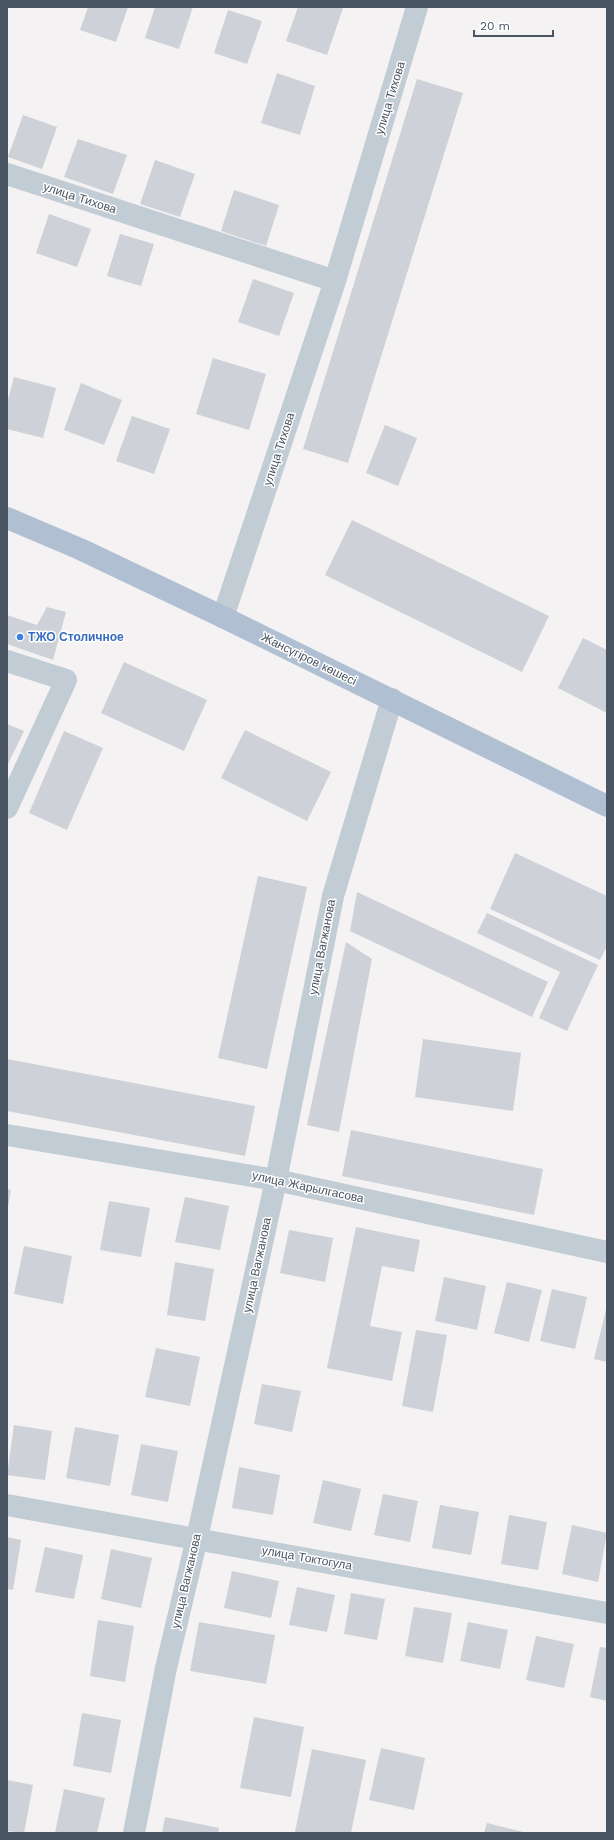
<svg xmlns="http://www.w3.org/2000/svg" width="614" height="1840" font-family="'Work Sans',sans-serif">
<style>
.building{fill:#ced1d7}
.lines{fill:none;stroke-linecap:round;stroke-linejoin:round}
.minor{stroke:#c2ccd4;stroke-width:22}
.major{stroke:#b0c0d2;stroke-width:22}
.shop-dot{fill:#3f7fe0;stroke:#fff;stroke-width:1.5}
.labels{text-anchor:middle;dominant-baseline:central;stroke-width:3;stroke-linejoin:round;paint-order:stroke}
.street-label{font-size:12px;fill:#485461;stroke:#fff}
.shop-label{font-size:12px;font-weight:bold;fill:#366cbe;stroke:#fff;text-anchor:start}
</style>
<rect width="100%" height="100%" fill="#f4f2f2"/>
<path class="building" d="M88,7h40l-12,35 -36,-12z
M155,7h38l-14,42 -34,-11z
M298,7l45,1 -16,47 -41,-14z
M228,10l34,11 -15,43 -33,-11z
M277,73l38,13 -15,49 -39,-12z
M417,79l46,14 -115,370 -45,-14z
M23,115l34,12 -15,42 -34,-12z
M78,139l49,16 -14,39 -49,-17z
M155,160l40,14 -15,43 -40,-13z
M234,190l45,15 -13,41 -45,-15z
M49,214l42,15 -14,38 -41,-14z
M120,234l34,10 -13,42 -34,-10z
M253,279l41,14 -15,43 -41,-14z
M213,358l53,16 -17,56 -53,-16z
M14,377l42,11 -13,50 -36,-9v-25z
M81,383l41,17 -18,45 -40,-15z
M132,416l38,13 -16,45 -38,-13z
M385,425l32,13 -19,48 -32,-13z
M352,520l197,96 -27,56 -197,-97z
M47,607l19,5 -13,48 -46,-16v-29l30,10z
M583,638l24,12v63l-49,-25z
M124,662l83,38 -23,51 -83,-38z
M7,724l17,7 -17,35z
M245,730l86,42 -24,49 -86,-43z
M64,731l39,17 -36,82 -38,-17z
M515,853l92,43v50l-7,14 -110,-51z
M258,876l49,11 -40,182 -49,-11z
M357,892l191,90 -16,35 -182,-86z
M487,913l111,52 -31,66 -28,-13 21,-46 -83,-39z
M346,942l26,17 -33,173 -32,-7z
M423,1039l98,14 -8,58 -98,-14z
M7,1059l248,47 -10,50 -238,-45z
M351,1130l192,39 -9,46 -192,-39z
M7,1189l4,1 -3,17h-1z
M185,1197l44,9 -9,44 -45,-8z
M109,1201l41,7 -9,49 -41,-7z
M356,1227l64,13 -6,32 -32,-6 -12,60 32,6 -10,49 -65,-13z
M289,1230l44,8 -8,44 -45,-9z
M24,1246l48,10 -9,48 -49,-10z
M175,1262l39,7 -9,52 -38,-6z
M444,1277l42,9 -9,44 -42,-9z
M507,1282l35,8 -13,52 -35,-9z
M552,1289l35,8 -12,52 -35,-8z
M607,1305v57l-13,-3z
M416,1330l31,5 -14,77 -31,-6z
M156,1348l44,9 -10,49 -45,-9z
M262,1384l39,7 -9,41 -38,-8z
M14,1425l38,6 -7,49 -38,-5z
M75,1427l44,8 -9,51 -44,-8z
M141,1444l37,7 -10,51 -37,-7z
M239,1467l41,8 -7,40 -41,-7z
M323,1480l38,9 -10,42 -38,-8z
M383,1494l35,7 -8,41 -36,-7z
M440,1505l39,7 -8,43 -39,-7z
M509,1515l38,7 -9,48 -37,-6z
M572,1525l35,8 -9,49 -36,-8z
M7,1537l14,3 -8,50 -6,-1z
M45,1547l38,8 -9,44 -39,-7z
M111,1549l41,9 -11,50 -40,-9z
M232,1571l47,10 -8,37 -47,-10z
M297,1587l38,8 -8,37 -38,-7z
M351,1593l34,6 -8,41 -33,-6z
M414,1607l38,6 -9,50 -38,-7z
M98,1620l36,6 -9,56 -35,-6z
M199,1622l76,13 -9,49 -76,-13z
M468,1622l40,8 -8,39 -40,-8z
M536,1636l38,8 -10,44 -38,-8z
M600,1647l7,1v53l-17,-4z
M82,1713l39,7 -10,53 -38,-7z
M254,1717l50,10 -13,70 -51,-9z
M381,1748l44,10 -11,52 -45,-10z
M312,1749l54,11 -15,73 -56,-1z
M7,1780l26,5 -9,48 -17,-2z
M64,1789l41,9 -8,35h-42z
M165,1817l54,11 -1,5h-56z
M487,1823l36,9v1h-39z"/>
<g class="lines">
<path class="minor" d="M7,174l328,107
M223,617l112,-336 82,-274
M7,661l59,19 -59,128
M7,1135l269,45 331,72
M7,1505l600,108
M134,1833l32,-165 31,-130 79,-358 57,-284 59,-197"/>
<path class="major" d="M7,518l73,31 143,68 384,189"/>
</g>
<circle class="shop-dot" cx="20" cy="637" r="4"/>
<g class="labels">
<g class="street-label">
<text transform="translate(390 98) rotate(-73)">улица Тихова</text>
<text transform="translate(80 198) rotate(18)">улица Тихова</text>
<text transform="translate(279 449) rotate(-72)">улица Тихова</text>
<text transform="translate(309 659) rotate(26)">Жансүгіров көшесі</text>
<text transform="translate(322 947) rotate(-79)">улица Вагжанова</text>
<text transform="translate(308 1187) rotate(12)">улица Жарылгасова</text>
<text transform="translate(257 1265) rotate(-78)">улица Вагжанова</text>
<text transform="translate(307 1558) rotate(10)">улица Токтогула</text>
<text transform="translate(186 1581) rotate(-77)">улица Вагжанова</text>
</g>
<g class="shop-label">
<text x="28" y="637">ТЖО Столичное</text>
</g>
</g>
<rect width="614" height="1840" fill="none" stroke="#485461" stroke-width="16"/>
<path d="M474 30v6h79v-6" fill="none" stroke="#485461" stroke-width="2"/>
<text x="480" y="30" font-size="12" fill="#485461" stroke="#ffffff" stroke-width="3" paint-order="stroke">20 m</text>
</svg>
